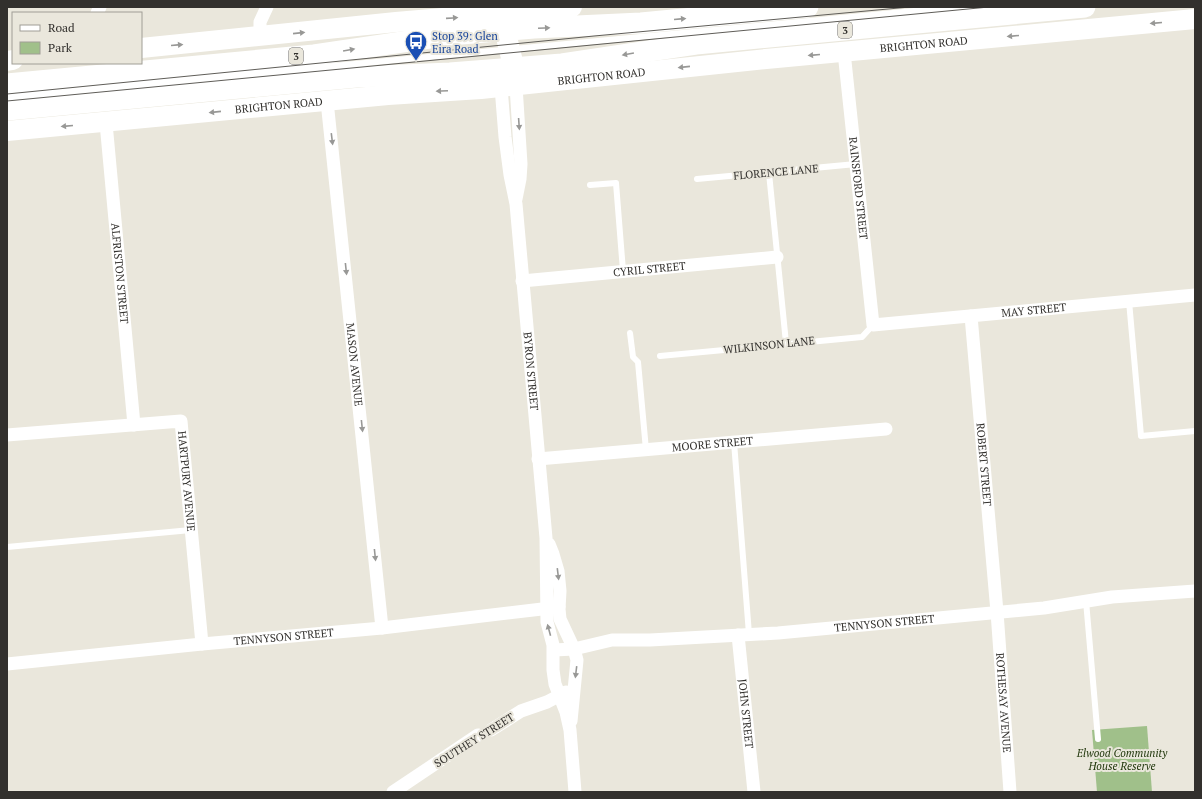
<svg xmlns="http://www.w3.org/2000/svg" width="1202" height="799" font-family="'PT Serif',serif">
<style>
.green{fill:#a0c08a}
.lines{fill:none;stroke-linecap:round;stroke-linejoin:round}
.service{stroke:#fff;stroke-width:6}
.minor{stroke:#fff;stroke-width:13}
.primary{stroke:#fff;stroke-width:20}
.trunk{stroke:#fff;stroke-width:21}
.tram{stroke:#5f5d58;stroke-width:1}
.oneway{fill:#989896}
.labels{text-anchor:middle;dominant-baseline:central;stroke-width:4;stroke-linejoin:round;paint-order:stroke}
.shield{fill:#eae7dc;stroke:#696762;stroke-width:1}
.shield-label{font-size:10px;font-weight:bold;fill:#32302d}
.transit-label{font-size:11px;fill:#164399;stroke:#eae7dc;text-anchor:start}
.street-label{font-size:11px;fill:#32302d;stroke:#eae7dc}
.park-label{font-size:11px;font-style:italic;fill:#22380d;stroke:#eae7dc}
</style>
<rect width="100%" height="100%" fill="#eae7dc"/>
<path class="green" d="M1147,726l5,66h-55l-5,-62z"/>
<g class="lines">
<path class="service" d="M7,97l949,-90
M769,173l17,170
M697,179l159,-15
M590,185l26,-2 7,88
M1129,301l12,135 54,-5
M630,333l3,24 5,5 8,88
M660,356l202,-19 11,-12
M734,442l15,192
M7,547l184,-17
M1086,601l12,138"/>
<g class="minor">
<path d="M97,13l3,-6"/>
<path d="M260,36v-14l7,-15"/>
<path id="s1" d="M844,52l29,273 322,-30"/>
<path id="s2" d="M501,87l4,50 5,38 6,29 30,334 1,84 6,23v25l2,14 11,28 4,18 5,62"/>
<path id="s3" d="M327,101l55,527"/>
<path id="s4" d="M106,123l28,302"/>
<path d="M516,199l4,-20 1,-15 -5,-78"/>
<path id="s5" d="M522,281l255,-24"/>
<path id="s6" d="M971,316l26,296 13,180"/>
<path id="s7" d="M7,435l174,-14 21,223"/>
<path id="s8" d="M538,459l348,-30"/>
<path d="M549,544l4,10 5,17 2,20 -1,18 1,10 14,30 3,11 -6,61"/>
<path id="s9" d="M738,635l16,157"/>
<path id="s10" d="M554,650l20,-1 38,-9h38l128,-7 266,-25 68,-11 83,-6"/>
<path id="s11" d="M7,664l195,-20 180,-16 177,-21"/>
<path d="M491,730l30,-19 26,-9 19,-10"/>
<path d="M393,792l85,-57"/>
</g>
<g class="primary">
<path d="M141,48l255,-26 176,-15"/>
<path d="M7,61l6,-1"/>
<path id="s12" d="M7,131l381,-36 93,-6 285,-30 429,-40"/>
</g>
<path class="trunk" d="M505,31l9,37
M7,84l307,-29 136,-20 84,-7 107,-5 167,-16
M7,110l349,-33 94,-4 112,-9 134,-20 389,-37"/>
<path class="tram" d="M7,94l587,-58 316,-29
M7,101l982,-94"/>
</g>
<defs><path id="oneway-solid" d="M-6-.8H1V-3.2L6.5 0L1 3.2V.8H-6Z"/></defs>
<g class="oneway">
<use href="#oneway-solid" transform="translate(452 18) rotate(-4)"/>
<use href="#oneway-solid" transform="translate(680 19) rotate(-5)"/>
<use href="#oneway-solid" transform="translate(1156 23) rotate(175)"/>
<use href="#oneway-solid" transform="translate(544 28) rotate(-3)"/>
<use href="#oneway-solid" transform="translate(299 33) rotate(-6)"/>
<use href="#oneway-solid" transform="translate(1013 36) rotate(175)"/>
<use href="#oneway-solid" transform="translate(177 45) rotate(-5)"/>
<use href="#oneway-solid" transform="translate(349 50) rotate(-10)"/>
<use href="#oneway-solid" transform="translate(628 54) rotate(170)"/>
<use href="#oneway-solid" transform="translate(814 55) rotate(175)"/>
<use href="#oneway-solid" transform="translate(684 67) rotate(174)"/>
<use href="#oneway-solid" transform="translate(442 91) rotate(177)"/>
<use href="#oneway-solid" transform="translate(215 112) rotate(174)"/>
<use href="#oneway-solid" transform="translate(519 124) rotate(86)"/>
<use href="#oneway-solid" transform="translate(67 126) rotate(175)"/>
<use href="#oneway-solid" transform="translate(332 139) rotate(83)"/>
<use href="#oneway-solid" transform="translate(346 269) rotate(84)"/>
<use href="#oneway-solid" transform="translate(362 426) rotate(84)"/>
<use href="#oneway-solid" transform="translate(375 555) rotate(84)"/>
<use href="#oneway-solid" transform="translate(558 574) rotate(83)"/>
<use href="#oneway-solid" transform="translate(549 630) rotate(-105)"/>
<use href="#oneway-solid" transform="translate(576 672) rotate(97)"/>
</g>
<defs>
<g id="bus-pin" transform="scale(1.15)"><path d="M0 17L-7.5 6A9.5 9.5 0 1 1 7.5 6Z" fill="#1a4fb4" stroke="#eae7dc"/><path d="M-5-6H5V4H4V6H2V4H-2V6H-4V4H-5ZM-3.5-4V0h7V-4ZM-3.5 1.2v1.5H-2V1.2ZM2 1.2v1.5H3.5V1.2Z" fill="#fff"/></g>
</defs>
<g fill-rule="evenodd">
<use href="#bus-pin" x="416" y="42"/>
</g>
<g class="labels">
<g class="shield">
<rect x="838" y="22" width="14" height="16" rx="3"/>
<rect x="289" y="48" width="14" height="16" rx="3"/>
</g>
<g class="shield-label">
<text x="845" y="30">3</text>
<text x="296" y="56">3</text>
</g>
<g class="transit-label">
<text x="432" y="36">Stop 39: Glen<tspan x="432" dy="13">Eira Road</tspan></text>
</g>
<g class="street-label">
<text stroke="none"><textPath href="#s12" startOffset="921">BRIGHTON ROAD</textPath></text>
<text stroke="none"><textPath href="#s12" startOffset="597">BRIGHTON ROAD</textPath></text>
<text stroke="none"><textPath href="#s12" startOffset="273">BRIGHTON ROAD</textPath></text>
<text transform="translate(776 172) rotate(-5)">FLORENCE LANE</text>
<text stroke="none"><textPath href="#s1" startOffset="137">RAINSFORD STREET</textPath></text>
<text stroke="none"><textPath href="#s5" startOffset="128">CYRIL STREET</textPath></text>
<text stroke="none"><textPath href="#s4" startOffset="151">ALFRISTON STREET</textPath></text>
<text stroke="none"><textPath href="#s1" startOffset="436">MAY STREET</textPath></text>
<text transform="translate(769 345) rotate(-6)">WILKINSON LANE</text>
<text stroke="none"><textPath href="#s3" startOffset="265">MASON AVENUE</textPath></text>
<text stroke="none"><textPath href="#s2" startOffset="286">BYRON STREET</textPath></text>
<text stroke="none"><textPath href="#s8" startOffset="175">MOORE STREET</textPath></text>
<text stroke="none"><textPath href="#s6" startOffset="149">ROBERT STREET</textPath></text>
<text stroke="none"><textPath href="#s7" startOffset="235">HARTPURY AVENUE</textPath></text>
<text stroke="none"><textPath href="#s10" startOffset="332">TENNYSON STREET</textPath></text>
<text stroke="none"><textPath href="#s11" startOffset="278">TENNYSON STREET</textPath></text>
<text stroke="none"><textPath href="#s6" startOffset="388">ROTHESAY AVENUE</textPath></text>
<text stroke="none"><textPath href="#s9" startOffset="79">JOHN STREET</textPath></text>
<text transform="translate(474 740) rotate(-32)">SOUTHEY STREET</text>
</g>
<g class="park-label">
<text x="1122" y="753">Elwood Community<tspan x="1122" dy="13">House Reserve</tspan></text>
</g>
</g>
<rect width="1202" height="799" fill="none" stroke="#32302d" stroke-width="16"/>
<rect x="12" y="12" width="130" height="52" fill="#eae7dc" stroke="#a09e96"/>
<rect x="20" y="25" width="20" height="6" fill="#ffffff" stroke="#a09e96"/>
<text x="48" y="32" font-size="12" fill="#32302d">Road</text>
<rect x="20" y="42" width="20" height="12" fill="#a0c08a" stroke="#a09e96"/>
<text x="48" y="52" font-size="12" fill="#32302d">Park</text>
</svg>
